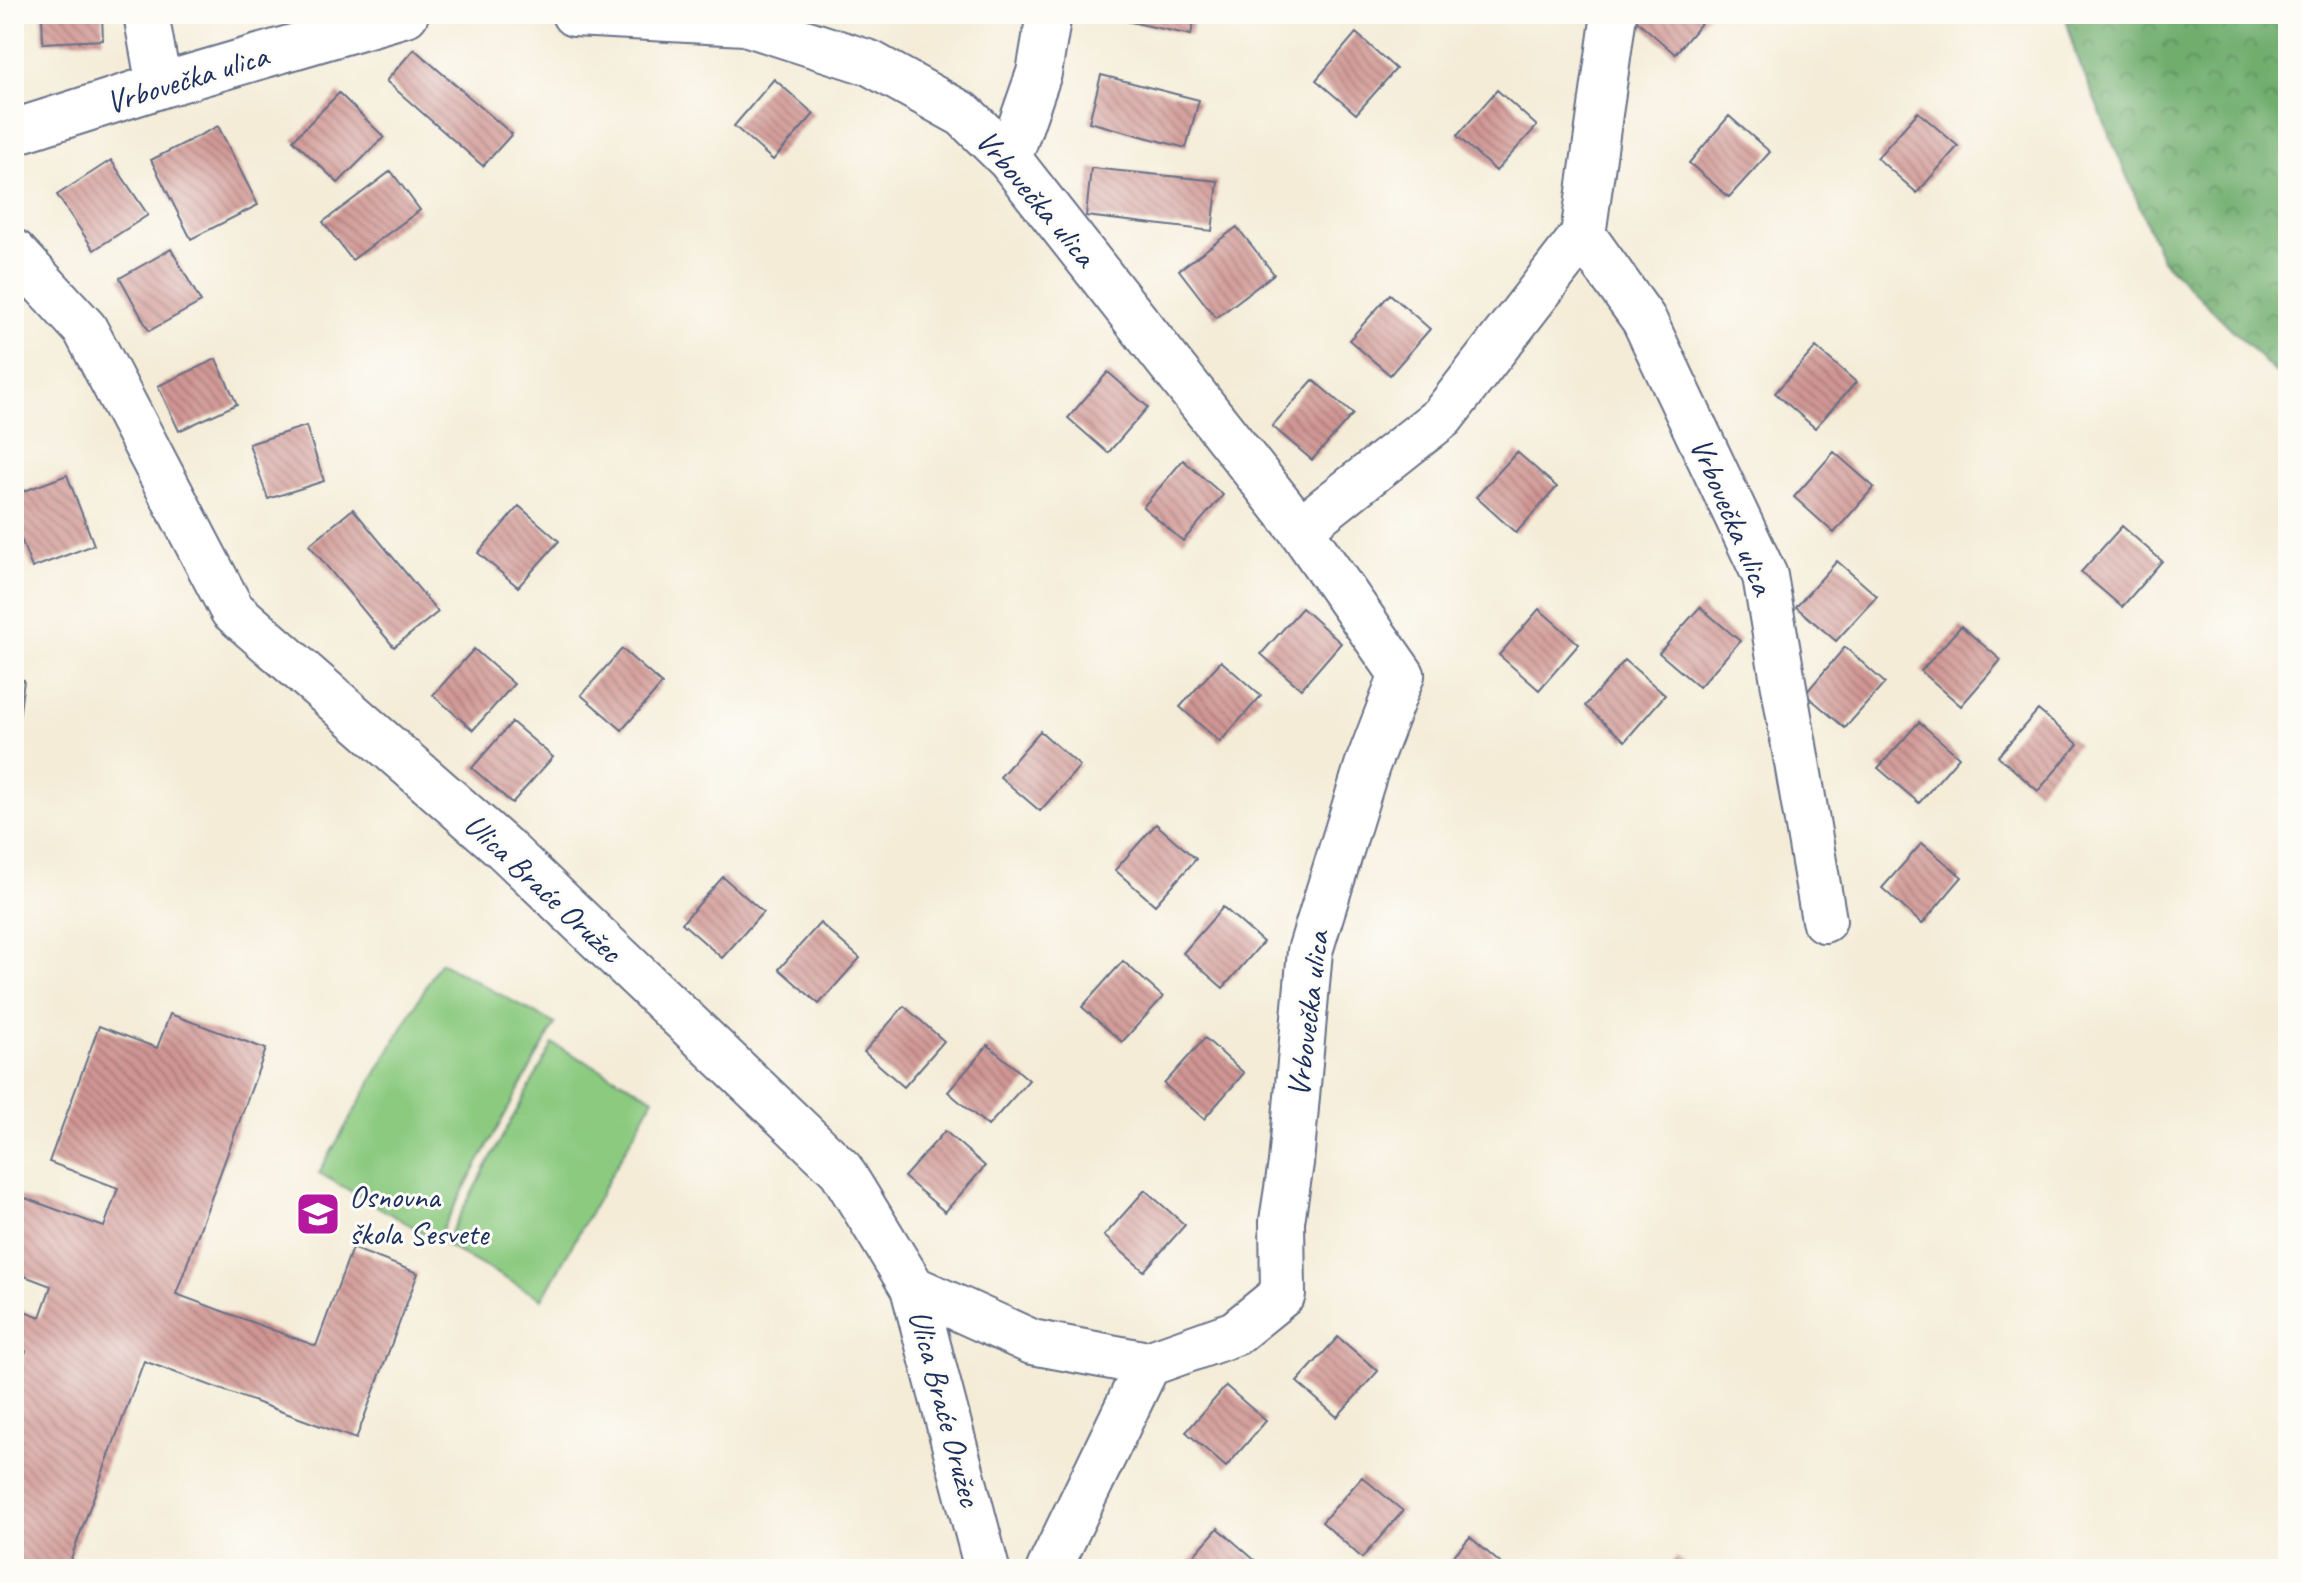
<svg xmlns="http://www.w3.org/2000/svg" width="2302" height="1583" font-family="Caveat,sans-serif">
<style>
.forest{fill:url(#forest-crowns);stroke:#466e66;stroke-width:2}
.pitch{fill:#8cca80;stroke:#547c6f;stroke-width:2}
.building{fill:url(#building-back-hatch)}
.lines{fill:none;stroke-linecap:round;stroke-linejoin:round}
.minor-casing{stroke:#677188;stroke-width:48}
.minor{stroke:#fff;stroke-width:44}
.labels{text-anchor:middle;dominant-baseline:central;stroke-width:6;stroke-linejoin:round;paint-order:stroke}
.street-label{font-size:32px;fill:#1b2f5e;stroke:#fdfcf7}
.poi-label{font-size:32px;fill:#1b2f5e;stroke:#fdfcf7;text-anchor:start}
</style>
<defs>
<pattern id="forest-crowns" width="20" height="18" patternUnits="userSpaceOnUse" patternTransform="scale(2)"><rect width="20" height="18" fill="#71ae6e"/><path d="M2 6a3 3 0 1 1 6 0M12 15a3 3 0 1 1 6 0" fill="none" stroke="#5c8e5e"/></pattern>
<pattern id="building-back-hatch" width="6" height="6" patternUnits="userSpaceOnUse" patternTransform="scale(2)"><rect width="6" height="6" fill="#d09693"/><path d="M-1 5l2 2M0 0l6 6M5-1l2 2" fill="none" stroke="#a87b7b"/></pattern>
</defs>
<rect width="100%" height="100%" fill="#fdfcf7"/>
<filter id="ink" filterUnits="userSpaceOnUse"><feTurbulence type="fractalNoise" baseFrequency=".0125" numOctaves="2"/><feDisplacementMap in="SourceGraphic" scale="16" xChannelSelector="R" yChannelSelector="G"/><feConvolveMatrix kernelMatrix="1 2 1 2 8 2 1 2 1" color-interpolation-filters="sRGB"/></filter>
<filter id="wash" filterUnits="userSpaceOnUse"><feTurbulence type="fractalNoise" baseFrequency=".006" numOctaves="4" result="noise"/><feDisplacementMap in="SourceGraphic" scale="32" xChannelSelector="R" yChannelSelector="G"/><feGaussianBlur stdDeviation="1.8" result="paint"/><feColorMatrix in="noise" values="0 0 0 0 0 0 0 0 0 0 0 0 0 0 0 0 0 1.4 0 .05"/><feComposite in="paint" operator="in"/></filter>
<g filter="url(#wash)">
<rect width="100%" height="100%" fill="#f4ecd7"/>
<path class="forest" d="M2065,14h223v371l-126,-125 -87,-207z"/>
<path class="pitch" d="M440,962l115,62 -119,216 -117,-67z
M553,1044l101,54 -112,201 -98,-55z"/>
<g id="blocks">
<path class="building" d="M42,14h60l1,26 -60,3z
M1107,14h88l-4,21 -84,-18z
M1639,14h70l-34,40 -40,-35z
M1356,33l40,36 -40,45 -40,-34z
M414,49l98,85 -29,32 -97,-85z
M1101,75l98,25 -13,48 -97,-26z
M774,79l40,35 -41,46 -39,-34z
M1497,90l40,36 -41,45 -39,-35z
M339,93l45,44 -46,46 -45,-43z
M1918,112l40,34 -41,47 -40,-35z
M1729,116l41,36 -41,45 -40,-34z
M218,126l40,79 -67,34 -40,-79z
M111,160l37,55 -54,35 -37,-55z
M1091,168l127,13 -6,50 -126,-15z
M391,171l29,39 -68,50 -29,-38z
M1237,227l37,47 -58,44 -37,-48z
M171,249l30,53 -52,29 -29,-53z
M1390,294l40,35 -40,46 -41,-35z
M1816,347l40,35 -41,46 -40,-35z
M216,359l21,45 -58,27 -21,-45z
M1108,372l40,35 -40,46 -40,-35z
M1313,380l40,34 -41,46 -40,-34z
M306,426l18,55 -56,18 -19,-55z
M1517,452l40,35 -41,46 -40,-36z
M1834,452l40,35 -40,46 -40,-36z
M1183,460l40,35 -40,46 -40,-34z
M67,475l27,70 -62,23 -18,-47v-26z
M519,506l40,35 -41,46 -40,-34z
M353,509l85,103 -44,35 -85,-102z
M2122,526l40,35 -40,46 -41,-35z
M1837,561l40,35 -41,45 -40,-34z
M1700,607l40,34 -41,46 -40,-34z
M1302,608l39,35 -40,46 -40,-35z
M1539,609l40,35 -40,46 -40,-35z
M1961,626l40,34 -40,46 -40,-35z
M1845,647l40,36 -40,45 -40,-34z
M474,649l40,35 -41,46 -40,-35z
M622,649l40,35 -40,46 -41,-35z
M1625,660l40,35 -40,46 -40,-35z
M1221,661l40,35 -41,46 -40,-35z
M14,679l10,1 -8,62h-2z
M2038,710l40,34 -40,47 -40,-35z
M512,722l41,35 -41,46 -40,-35z
M1919,722l40,35 -40,46 -41,-35z
M1040,731l40,35 -40,45 -40,-34z
M1156,824l40,35 -41,46 -40,-35z
M1922,843l40,34 -40,47 -40,-36z
M723,877l40,35 -41,46 -40,-35z
M1223,907l40,35 -40,46 -40,-35z
M820,923l40,35 -41,46 -40,-35z
M1123,961l40,36 -41,45 -40,-35z
M904,1006l40,35 -40,46 -40,-35z
M170,1014l96,35 -90,245 140,52 36,-98 66,25 -62,166 -212,-78 -77,208h-28l-25,-9v-176l12,-33 -12,-5v-39l26,10 11,-31 -37,-14v-78l90,33 14,-39 -69,-26 50,-136 58,22z
M1205,1038l39,35 -40,46 -40,-35z
M988,1045l41,35 -41,46 -40,-34z
M945,1131l40,35 -40,46 -41,-35z
M1145,1190l40,35 -41,46 -40,-35z
M1338,1337l40,34 -41,46 -40,-35z
M1226,1386l40,35 -40,46 -40,-35z
M1362,1477l41,34 -41,47 -40,-36z
M1218,1528l40,35 -5,6h-71z
M1470,1537l37,32h-65z
M1676,1557l14,12h-24z"/>
</g>
</g>
<g filter="url(#ink)">
<use href="#blocks" fill-opacity="0" stroke="#677188" stroke-width="2"/>
<g class="lines">
<g class="minor-casing">
<path id="minor" d="M146,14l13,72
M574,14l171,9 125,40 94,52 45,44 291,370 102,146 -35,91 -57,185 -19,212 -9,58 1,73 -48,39 -87,31 -116,-22 -119,-54
M14,132l145,-46 247,-72
M1009,159l30,-86 10,-59
M1583,235l61,85 121,256 59,344
M14,252l71,77 147,281 273,239 336,321 72,118 74,281
M1300,529l142,-112 141,-182 31,-221
M1049,1569l99,-205"/>
</g>
<use href="#minor" class="minor"/>
</g>
</g>
<defs>
<g id="school-square" transform="scale(2.3)"><rect x="-9" y="-9" width="18" height="18" rx="4" fill="#b5179e" stroke="#fdfcf7"/><path d="M0-5L7-2L0 1L-7-2ZM-4 1L0 2.5L4 1V4Q0 6-4 4Z" fill="#fff"/></g>
</defs>
<g fill-rule="evenodd">
<use href="#school-square" x="318" y="1214"/>
</g>
<g class="labels">
<g class="street-label">
<text transform="translate(187 79) rotate(-17)">Vrbovečka ulica</text>
<text transform="translate(1036 198) rotate(50)">Vrbovečka ulica</text>
<text transform="translate(1732 516) rotate(67)">Vrbovečka ulica</text>
<text transform="translate(543 888) rotate(43)">Ulica Braće Oružec</text>
<text transform="translate(1308 1014) rotate(-83)">Vrbovečka ulica</text>
<text transform="translate(945 1408) rotate(75)">Ulica Braće Oružec</text>
</g>
<g class="poi-label">
<text x="349" y="1196">Osnovna<tspan x="349" dy="37">škola Sesvete</tspan></text>
</g>
</g>
<rect width="2302" height="1583" fill="none" stroke="#fdfcf7" stroke-width="48"/>
</svg>
